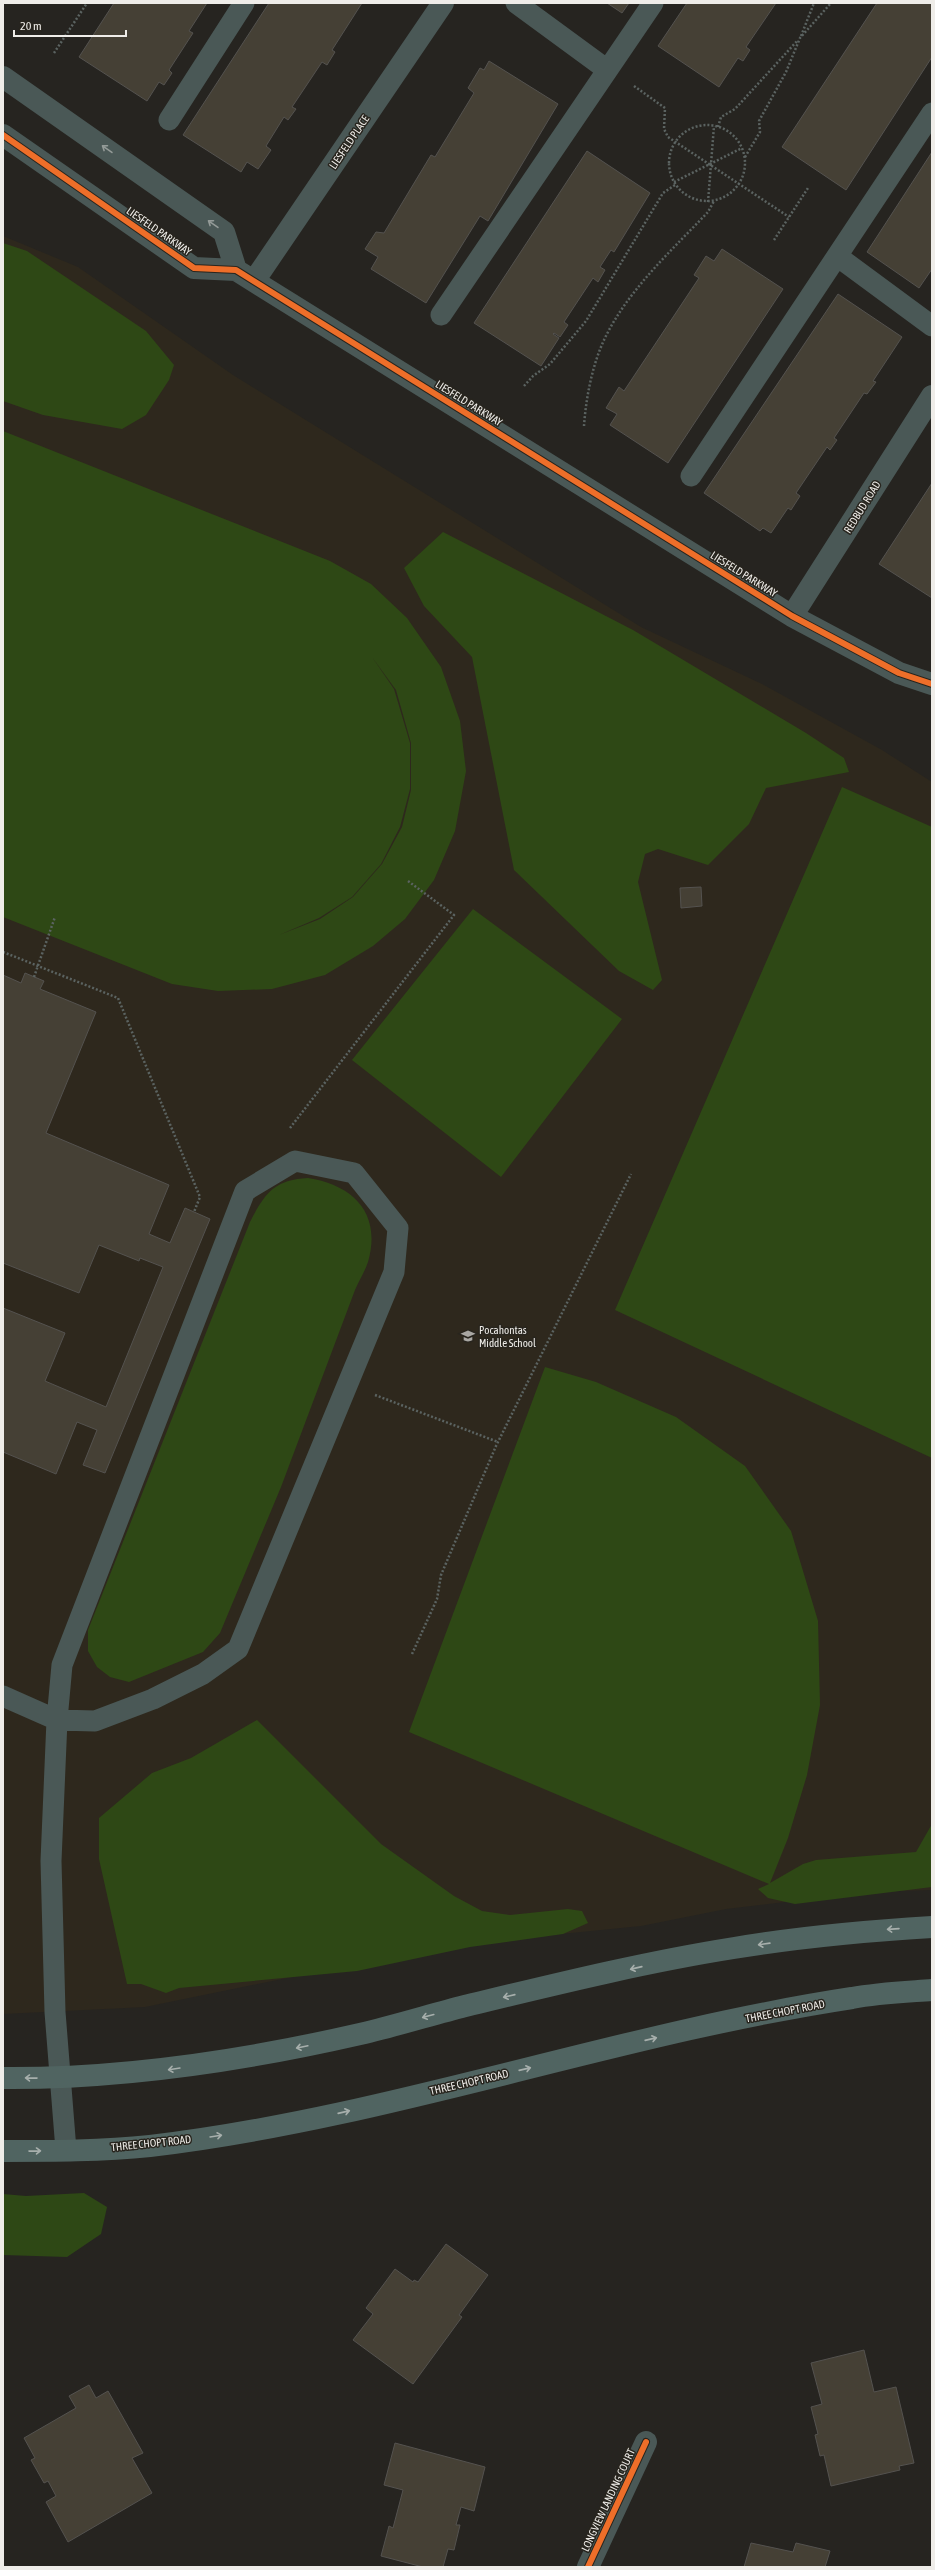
<svg xmlns="http://www.w3.org/2000/svg" width="935" height="2570" font-family="'Asap Condensed',sans-serif">
<style>
.built{fill:#2e281d}
.green{fill:#2e4815;fill-rule:evenodd}
.building{fill:#454035;stroke:#54524f}
.lines{fill:none;stroke-linecap:round;stroke-linejoin:round}
.path{stroke:#5b6361;stroke-width:2.5;stroke-dasharray:2 2;stroke-linecap:butt}
.lane{stroke:#4a5856;stroke-width:21}
.street{stroke:#4a5856;stroke-width:22}
.secondary{stroke:#506461;stroke-width:22}
.cycleway-casing{stroke:#28251e;stroke-width:8}
.cycleway{stroke:#ee6e29;stroke-width:6}
.oneway{stroke:#949b98}
.oneway2{stroke:#a7afac}
.labels{text-anchor:middle;dominant-baseline:central;stroke-width:3;stroke-linejoin:round;paint-order:stroke}
.street-label{font-size:11px;fill:#efede9;stroke:#28251e}
.poi-label{font-size:11px;fill:#efede9;stroke:#28251e;text-anchor:start}
</style>
<rect width="100%" height="100%" fill="#262420"/>
<path class="built" d="M3,236l75,31 155,108 408,252 121,57 120,66 50,32v1108l-63,2 -143,17 -85,17 -192,19 -304,62 -142,7z"/>
<path class="green" d="M3,243l24,8 119,80 28,34 -5,15 -23,35 -24,14 -79,-14 -40,-14z
M3,431l327,130 41,23 36,34 34,49 19,54 6,50 -11,60 -21,49 -29,39 -32,27 -48,29 -53,14 -54,2 -46,-7 -169,-67zM372,657l24,33 15,53v47l-9,37 -20,37 -29,33 -33,22 -41,16 40,-17 33,-21 29,-33 19,-37 10,-38v-46l-16,-54z
M443,532l190,98 173,103 38,25 5,14 -83,16 -17,36 -41,41 -50,-16 -13,5 -7,28 24,98 -9,10 -34,-19 -105,-101 -42,-213 -48,-51 -20,-38z
M842,787l90,40v631l-317,-148z
M473,909l149,110 -121,158 -149,-117z
M308,1178c45,7 74,35 60,84 -3,9 -9,19 -13,28l-74,197 -61,146 -17,19 -74,30 -19,-5 -13,-10 -9,-16v-21l162,-408c15,-29 24,-42 58,-44z
M545,1367l51,15 80,35 69,49 46,65 27,90 2,84 -13,70 -19,63 -18,45 33,-19 13,-4 100,-8 16,-28v63l-137,17 -27,-6 -10,-9 11,-5 -360,-152z
M257,1720l124,124 73,52 28,15 28,4 58,-6 14,2 6,12 -25,11 -93,13 -113,24 -178,17 -13,5 -25,-9h-14l-28,-125v-41l53,-45 39,-15z
M84,2193l23,14 -6,27 -34,23 -64,-2v-61l23,2z"/>
<path class="building" d="M114,3h93l-18,28 4,2 -24,37 3,3 -8,12 -5,-3 -12,19 -68,-44z
M269,3h93l-30,47 3,2 -8,13 -5,-3 -30,45 4,2 -8,11 -4,-3 -18,29 5,4 -13,19 -11,-7 -6,10 -58,-37z
M607,3h22l-7,10z
M687,3h89l-30,44 4,3 -7,11 -5,-3 -19,29 -61,-41z
M877,3h55v54l-86,133 -64,-43z
M489,61l69,43 -70,117 -8,-5 -54,87 -55,-34 7,-12 -13,-8 11,-17 8,1 47,-78 4,2 39,-64 -6,-5 12,-20 4,2z
M587,151l63,42 -36,59 -3,-2 -11,17 5,3 -7,12 -5,-4 -29,44 4,3 -8,12 -6,-4 -1,1 6,4 -18,28 -67,-43z
M932,152v117l-13,19 -52,-36z
M722,249l61,40 -115,174 -58,-38 7,-11 -11,-6 13,-21 5,4 75,-113 -5,-3 12,-19 8,5z
M838,294l64,43 -29,44 3,1 -9,12 -3,-1 -30,45 3,2 -7,10 -3,-3 -31,46 4,3 -9,14 -3,-2 -17,25 -8,-5 -3,3 -56,-38z
M932,483v115l-53,-34z
M701,887l1,19 -21,2 -1,-20z
M25,973l19,8 -4,8 56,23 -50,121 123,52 -20,49 21,9 15,-35 25,11 -105,254 -22,-8 14,-35 -20,-8 -21,52 -53,-22v-144l62,25 -20,48 61,26 57,-140 -23,-9 -1,3 -40,-16 -20,48 -76,-30v-288l18,8z
M446,2244l42,31 -29,40 3,2 -49,67 -60,-44 20,-26 -7,-6 29,-39 18,13 1,-2 4,2z
M864,2350l10,42 22,-5 18,76 -15,3 1,4 -69,16 -7,-31 -4,1 -5,-21 3,-1 -7,-27 11,-3 -11,-41z
M89,2385l7,13 12,-7 35,62 -11,5 20,35 -84,49 -22,-40 10,-6 -8,-15 -4,2 -13,-23 4,-2 -11,-20 52,-30 -7,-12z
M395,2443l90,24 -11,44 -13,-4 -5,18h4l-6,25 -6,-1 -5,18h-20l-42,-11 8,-30 4,2 10,-38 -19,-5z
M751,2543l42,9 3,-9 34,8 -5,16h-81z"/>
<g class="lines">
<path class="path" d="M801,36l13,-33
M54,53l33,-50
M634,86l31,22 -1,21 4,8 121,80
M669 163a38 38 0 1 1 76 0a38 38 0 1 1-76 0Z
M718,127l3,-10 14,-8 63,-69
M745,157l15,-25 -1,-11 27,-49 14,-34 31,-35
M674,182l68,-34
M708,202l6,-76
M774,240l34,-52
M524,386l9,-10 17,-12 36,-43 77,-128 12,-8
M584,426c2,-28 8,-60 20,-86 23,-49 67,-89 104,-128l6,-11
M3,952l115,46 82,199 -6,15
M34,977l21,-60
M290,1128l164,-213 -46,-34
M375,1395l123,47
M412,1654l25,-55 4,-24 55,-129 135,-272"/>
<path class="lane" d="M516,3l90,66
M169,120l75,-117
M837,256l95,70
M441,315l212,-312
M691,476l241,-363
M295,1161l59,12 44,55 -4,44 -156,377 -35,25 -50,25 -58,22 -38,-1 5,-55 183,-474z
M3,1696l54,24 -6,141 4,151 11,138"/>
<path class="street" d="M3,77l221,155 12,38
M3,135l191,133 42,2 556,346 107,57 33,11
M254,281l189,-278
M792,616l140,-220
M588,2567l58,-125"/>
<path class="secondary" d="M3,2078c121,1 239,-17 357,-44 35,-8 70,-19 105,-28 87,-21 180,-44 269,-58 66,-11 132,-17 198,-21
M3,2151c49,0 99,0 147,-5 238,-28 465,-112 702,-148 26,-5 53,-6 80,-8"/>
<g class="cycleway-casing">
<path id="cycleway" d="M3,135l191,133 42,2 556,346 107,57 33,11
M588,2567l58,-125"/>
</g>
<use href="#cycleway" class="cycleway"/>
</g>
<defs><path id="oneway-shaft" d="M-6 0H5M1.5-3L5.5 0L1.5 3" fill="none" stroke-width="1.6" stroke-linecap="round" stroke-linejoin="round"/></defs>
<g class="oneway">
<use href="#oneway-shaft" transform="translate(107 149) rotate(-145)"/>
<use href="#oneway-shaft" transform="translate(213 224) rotate(-145)"/>
</g>
<g class="oneway2">
<use href="#oneway-shaft" transform="translate(893 1929) rotate(176)"/>
<use href="#oneway-shaft" transform="translate(764 1944) rotate(172)"/>
<use href="#oneway-shaft" transform="translate(636 1968) rotate(167)"/>
<use href="#oneway-shaft" transform="translate(509 1996) rotate(167)"/>
<use href="#oneway-shaft" transform="translate(428 2016) rotate(165)"/>
<use href="#oneway-shaft" transform="translate(651 2039) rotate(-13)"/>
<use href="#oneway-shaft" transform="translate(302 2047) rotate(168)"/>
<use href="#oneway-shaft" transform="translate(174 2069) rotate(171)"/>
<use href="#oneway-shaft" transform="translate(525 2069) rotate(-13)"/>
<use href="#oneway-shaft" transform="translate(31 2078) rotate(-179)"/>
<use href="#oneway-shaft" transform="translate(344 2112) rotate(-13)"/>
<use href="#oneway-shaft" transform="translate(216 2136) rotate(-9)"/>
<use href="#oneway-shaft" transform="translate(35 2151) rotate(-1)"/>
</g>
<defs>
<g id="school-bare" transform="scale(1.08)"><path d="M0-5L7-2L0 1L-7-2ZM-4 1L0 2.5L4 1V4Q0 6-4 4Z" fill="#a9a7a3" stroke="#28251e" stroke-width="2.5" paint-order="stroke"/></g>
</defs>
<g fill-rule="evenodd">
<use href="#school-bare" x="468" y="1336"/>
</g>
<g class="labels">
<g class="street-label">
<text transform="translate(349 142) rotate(-56)">LIESFELD PLACE</text>
<text transform="translate(159 231) rotate(35)">LIESFELD PARKWAY</text>
<text transform="translate(469 403) rotate(32)">LIESFELD PARKWAY</text>
<text transform="translate(862 507) rotate(-58)">REDBUD ROAD</text>
<text transform="translate(744 574) rotate(32)">LIESFELD PARKWAY</text>
<text transform="translate(785 2011) rotate(-11)">THREE CHOPT ROAD</text>
<text transform="translate(469 2082) rotate(-13)">THREE CHOPT ROAD</text>
<text transform="translate(151 2143) rotate(-6)">THREE CHOPT ROAD</text>
<text transform="translate(608 2500) rotate(-65)">LONGVIEW LANDING COURT</text>
</g>
<g class="poi-label">
<text x="479" y="1330">Pocahontas<tspan x="479" dy="13">Middle School</tspan></text>
</g>
</g>
<rect width="935" height="2570" fill="none" stroke="#efede9" stroke-width="8"/>
<path d="M14 30v6h112v-6" fill="none" stroke="#efede9" stroke-width="2"/>
<text x="20" y="30" font-size="12" fill="#efede9" stroke="#28251e" stroke-width="3" paint-order="stroke">20 m</text>
</svg>
